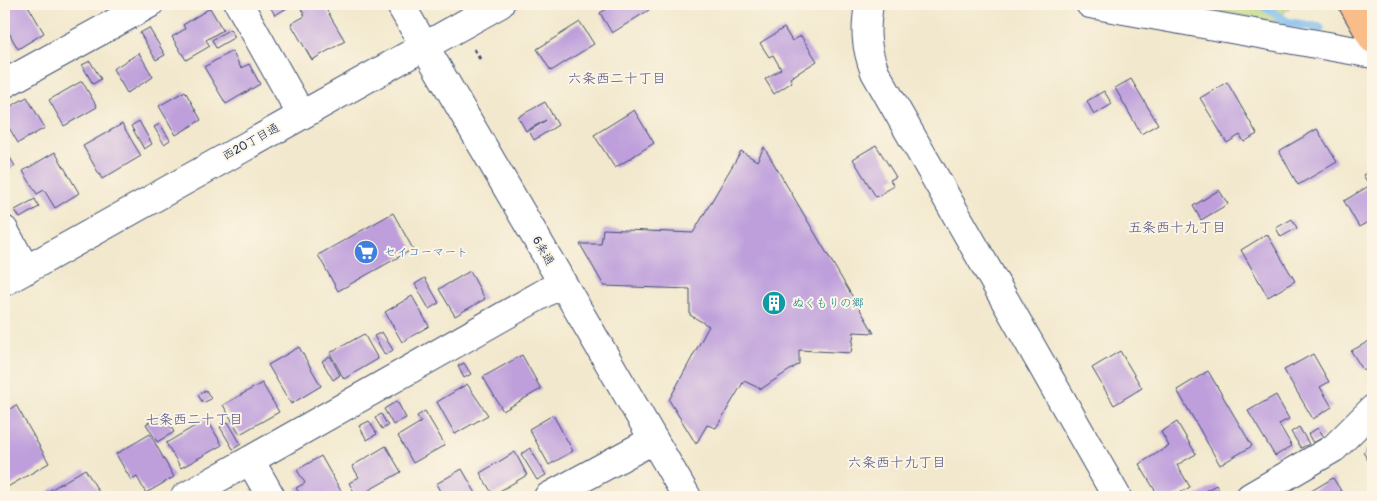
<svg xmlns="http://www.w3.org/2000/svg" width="1377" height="501" font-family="Pangolin,'Klee One',sans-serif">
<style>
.green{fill:#bad57b;stroke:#6a826c}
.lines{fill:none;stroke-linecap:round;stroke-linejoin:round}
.stream{stroke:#78baed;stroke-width:9}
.building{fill:#be9fdc}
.minor-casing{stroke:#3b4b6f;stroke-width:30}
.major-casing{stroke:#3b4b6f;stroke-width:30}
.path{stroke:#3b4b6f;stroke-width:3;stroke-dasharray:4 4;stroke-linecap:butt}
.minor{stroke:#fff;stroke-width:28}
.major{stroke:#f8bd89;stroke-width:28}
.labels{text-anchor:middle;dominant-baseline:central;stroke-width:4;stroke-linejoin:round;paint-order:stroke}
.street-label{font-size:12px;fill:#1b2f5e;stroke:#fcf5e5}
.shop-label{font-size:12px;fill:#366cbe;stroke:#fcf5e5;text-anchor:start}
.culture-label{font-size:12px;fill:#0d838f;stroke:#fcf5e5;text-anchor:start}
.neighbourhood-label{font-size:14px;fill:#54568a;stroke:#fcf5e5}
</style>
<rect width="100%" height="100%" fill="#fcf5e5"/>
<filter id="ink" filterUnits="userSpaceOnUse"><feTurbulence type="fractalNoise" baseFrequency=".02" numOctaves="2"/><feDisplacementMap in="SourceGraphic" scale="10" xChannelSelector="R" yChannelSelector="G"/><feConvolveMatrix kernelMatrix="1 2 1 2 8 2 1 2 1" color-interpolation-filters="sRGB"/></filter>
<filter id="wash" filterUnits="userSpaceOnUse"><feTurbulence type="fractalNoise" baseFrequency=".0096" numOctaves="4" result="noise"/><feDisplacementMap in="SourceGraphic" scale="20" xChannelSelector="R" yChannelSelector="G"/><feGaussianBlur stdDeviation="1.12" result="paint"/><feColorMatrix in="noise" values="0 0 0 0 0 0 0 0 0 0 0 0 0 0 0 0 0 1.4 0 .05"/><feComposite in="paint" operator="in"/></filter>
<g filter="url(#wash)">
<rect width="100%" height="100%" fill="#f2e8cd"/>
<path class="green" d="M1187,4h100l2,4 -15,14z"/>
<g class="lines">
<path class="stream" d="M1261,4l26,18 33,6"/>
</g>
<g id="blocks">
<path class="building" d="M4,4h23l17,29 -26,16 -14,-25z
M272,4h22l-19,11 -6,-10z
M310,4h13l22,37 -33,19 -21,-36 14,-8 -4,-7z
M615,4h30l4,6 -37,23 -12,-20z
M210,8l13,22 -17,10 4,6 -24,14 -14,-23 13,-8 -2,-4z
M580,22l14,22 -43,27 -14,-22z
M149,28l16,27 -9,5 -16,-27z
M784,28l8,13 9,-5 16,25 -27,17 2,4 -18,12 -9,-15 16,-10 -8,-14 -4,2 -9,-14z
M230,29l5,8 -19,11 -4,-8z
M232,51l9,17 8,-4 11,20 -34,20 -22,-37z
M139,53l14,24 -26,16 -14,-24z
M90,61l11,18 -8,5 -11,-19z
M1131,79l27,45 -17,10 -26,-46z
M82,81l15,26 -33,19 -15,-26z
M1227,82l30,52 -13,8 -4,-7 -13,8 -27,-45z
M185,91l16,29 -25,15 -17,-29z
M1104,91l8,13 -18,11 -7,-14z
M27,97l18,31 -27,15 -14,-24v-9z
M545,102l13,23 -24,15 -5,-9 17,-11 -20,11 -8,-14z
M634,110l20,33 -39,25 -21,-33z
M139,121l13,23 -8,5 -13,-23z
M122,124l19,32 -39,23 -19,-33z
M160,124l10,16 -6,4 -10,-17z
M1317,129l20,33 -39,23 -19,-34z
M876,145l20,32 -6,3 4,6 -18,11 -23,-38z
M764,147l110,186 -20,-1 -3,21 -52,-3v14l-38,25 -17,-8 -28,47 -9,-3 -11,19 -27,-44 40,-74 -19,-11v-26l-86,-3 -24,-42h21l2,-15 90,4 48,-82 16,10z
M55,152l24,41 -24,15 -11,-18 -7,4 -14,-23z
M9,156l6,10 -11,7v-13z
M1372,169l1,11 -5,3 -5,-8z
M1372,184l1,35 -14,8 -15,-26z
M1219,190l9,14 -27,16 -8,-14z
M35,199l4,8 -19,11 -5,-8z
M393,213l20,36 -75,42 -20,-36z
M1292,219l5,9 -16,9 -5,-9z
M1267,234l28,47 -27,16 -27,-47z
M470,271l15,28 -30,17 -16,-27z
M425,278l14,25 -10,6 -14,-25z
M412,296l17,30 -27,16 -17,-30z
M382,332l11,18 -8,5 -11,-19z
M364,334l14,25 -34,20 -14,-26z
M1373,339v35l-4,-8 -6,4 -12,-19z
M299,347l22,39 -30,18 -23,-39z
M1120,351l22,37 -28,17 -22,-37z
M1313,354l16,28 -9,5 12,20 -19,12 -29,-49z
M522,355l19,34 -38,22 -20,-34z
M330,356l10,19 -7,5 -11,-19z
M464,363l7,11 -7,4 -6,-12z
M1208,371l44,75 -32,19 -43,-75z
M262,383l17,29 -39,22 -17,-29z
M467,384l21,31 -33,19 -18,-32z
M206,390l5,9 -8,4 -5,-8z
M1276,395l13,24 -10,5 13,22 -17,10 -27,-45z
M397,401l9,17 -13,7 -9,-16z
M16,405l33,58 -45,26v-76z
M425,411l20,34 -32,18 -15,-27 23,-14 -4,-6z
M163,414l11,18 -17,10 -11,-18z
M381,414l7,12 -6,3 -7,-11z
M553,415l20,36 -24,14 -20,-36z
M207,419l15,26 -41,23 -15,-25z
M369,421l8,13 -10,6 -8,-14z
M228,422l13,22 -8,5 -13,-22z
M1177,422l19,32 -19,11 13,22 -17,10h-14l-20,-33 30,-18 -8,-14z
M1299,427l10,17 -8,4 -10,-16z
M1318,428l6,9 -11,6 -5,-9z
M150,434l24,43 -28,16 -9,-16 -6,3 -15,-26z
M386,446l15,26 -44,25 -8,-14 10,-6 -7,-11z
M1373,446v23l-10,-17z
M530,448l16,27 -9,5 -16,-26z
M515,452l12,23 -34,20 -13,-22z
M321,456l21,37 -8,4h-32l-6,-9 9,-5 -8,-13z
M85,469l17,28h-52l-3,-5z
M462,469l16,28h-44l7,-4 -5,-9z
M1333,478l12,19h-41l-1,-1z
M1216,485l7,12h-29z"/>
</g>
</g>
<g filter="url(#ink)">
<use href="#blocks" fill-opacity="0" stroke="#3b4b6f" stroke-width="1"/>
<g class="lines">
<g class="minor-casing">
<path id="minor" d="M239,4l62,110
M400,4l287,493
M869,4c-4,26 -4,42 6,68l242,425
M1090,4l283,50
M4,84l145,-80
M4,230l22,40
M4,282l496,-278
M250,460l21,37
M185,497l377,-214
M548,497l105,-57
M1250,497l84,-49 39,-39"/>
</g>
<g class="major-casing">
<path id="major" d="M1353,4l20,35"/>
</g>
<path class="path" d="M474,49l6,10"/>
<use href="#minor" class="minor"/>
<use href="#major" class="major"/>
</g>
</g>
<defs>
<g id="supermarket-disc" transform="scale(1.25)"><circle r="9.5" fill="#3f7fe0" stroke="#fcf5e5"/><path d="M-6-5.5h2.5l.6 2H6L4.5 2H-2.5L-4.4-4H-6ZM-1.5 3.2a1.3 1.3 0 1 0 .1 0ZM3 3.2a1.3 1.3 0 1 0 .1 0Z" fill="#fff"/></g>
<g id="building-disc" transform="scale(1.25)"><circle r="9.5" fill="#0f9aa8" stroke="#fcf5e5"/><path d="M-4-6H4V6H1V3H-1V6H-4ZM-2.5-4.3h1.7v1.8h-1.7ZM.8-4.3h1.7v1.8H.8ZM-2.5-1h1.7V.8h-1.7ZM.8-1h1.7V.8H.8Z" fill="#fff"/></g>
</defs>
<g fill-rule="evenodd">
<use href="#supermarket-disc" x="366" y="252"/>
<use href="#building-disc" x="774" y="303"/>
</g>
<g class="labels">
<g class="street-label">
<text transform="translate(251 142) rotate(-29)">西20丁目通</text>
<text transform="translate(543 251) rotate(60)">6条通</text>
</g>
<g class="shop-label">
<text x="384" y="252">セイコーマート</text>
</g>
<g class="culture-label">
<text x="792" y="303">ぬくもりの郷</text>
</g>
<g class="neighbourhood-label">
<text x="617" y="78">六条西二十丁目</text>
<text x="1177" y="227">五条西十九丁目</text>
<text x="194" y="419">七条西二十丁目</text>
<text x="897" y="462">六条西十九丁目</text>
</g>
</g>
<rect width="1377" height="501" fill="none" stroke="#fcf5e5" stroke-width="20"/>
</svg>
